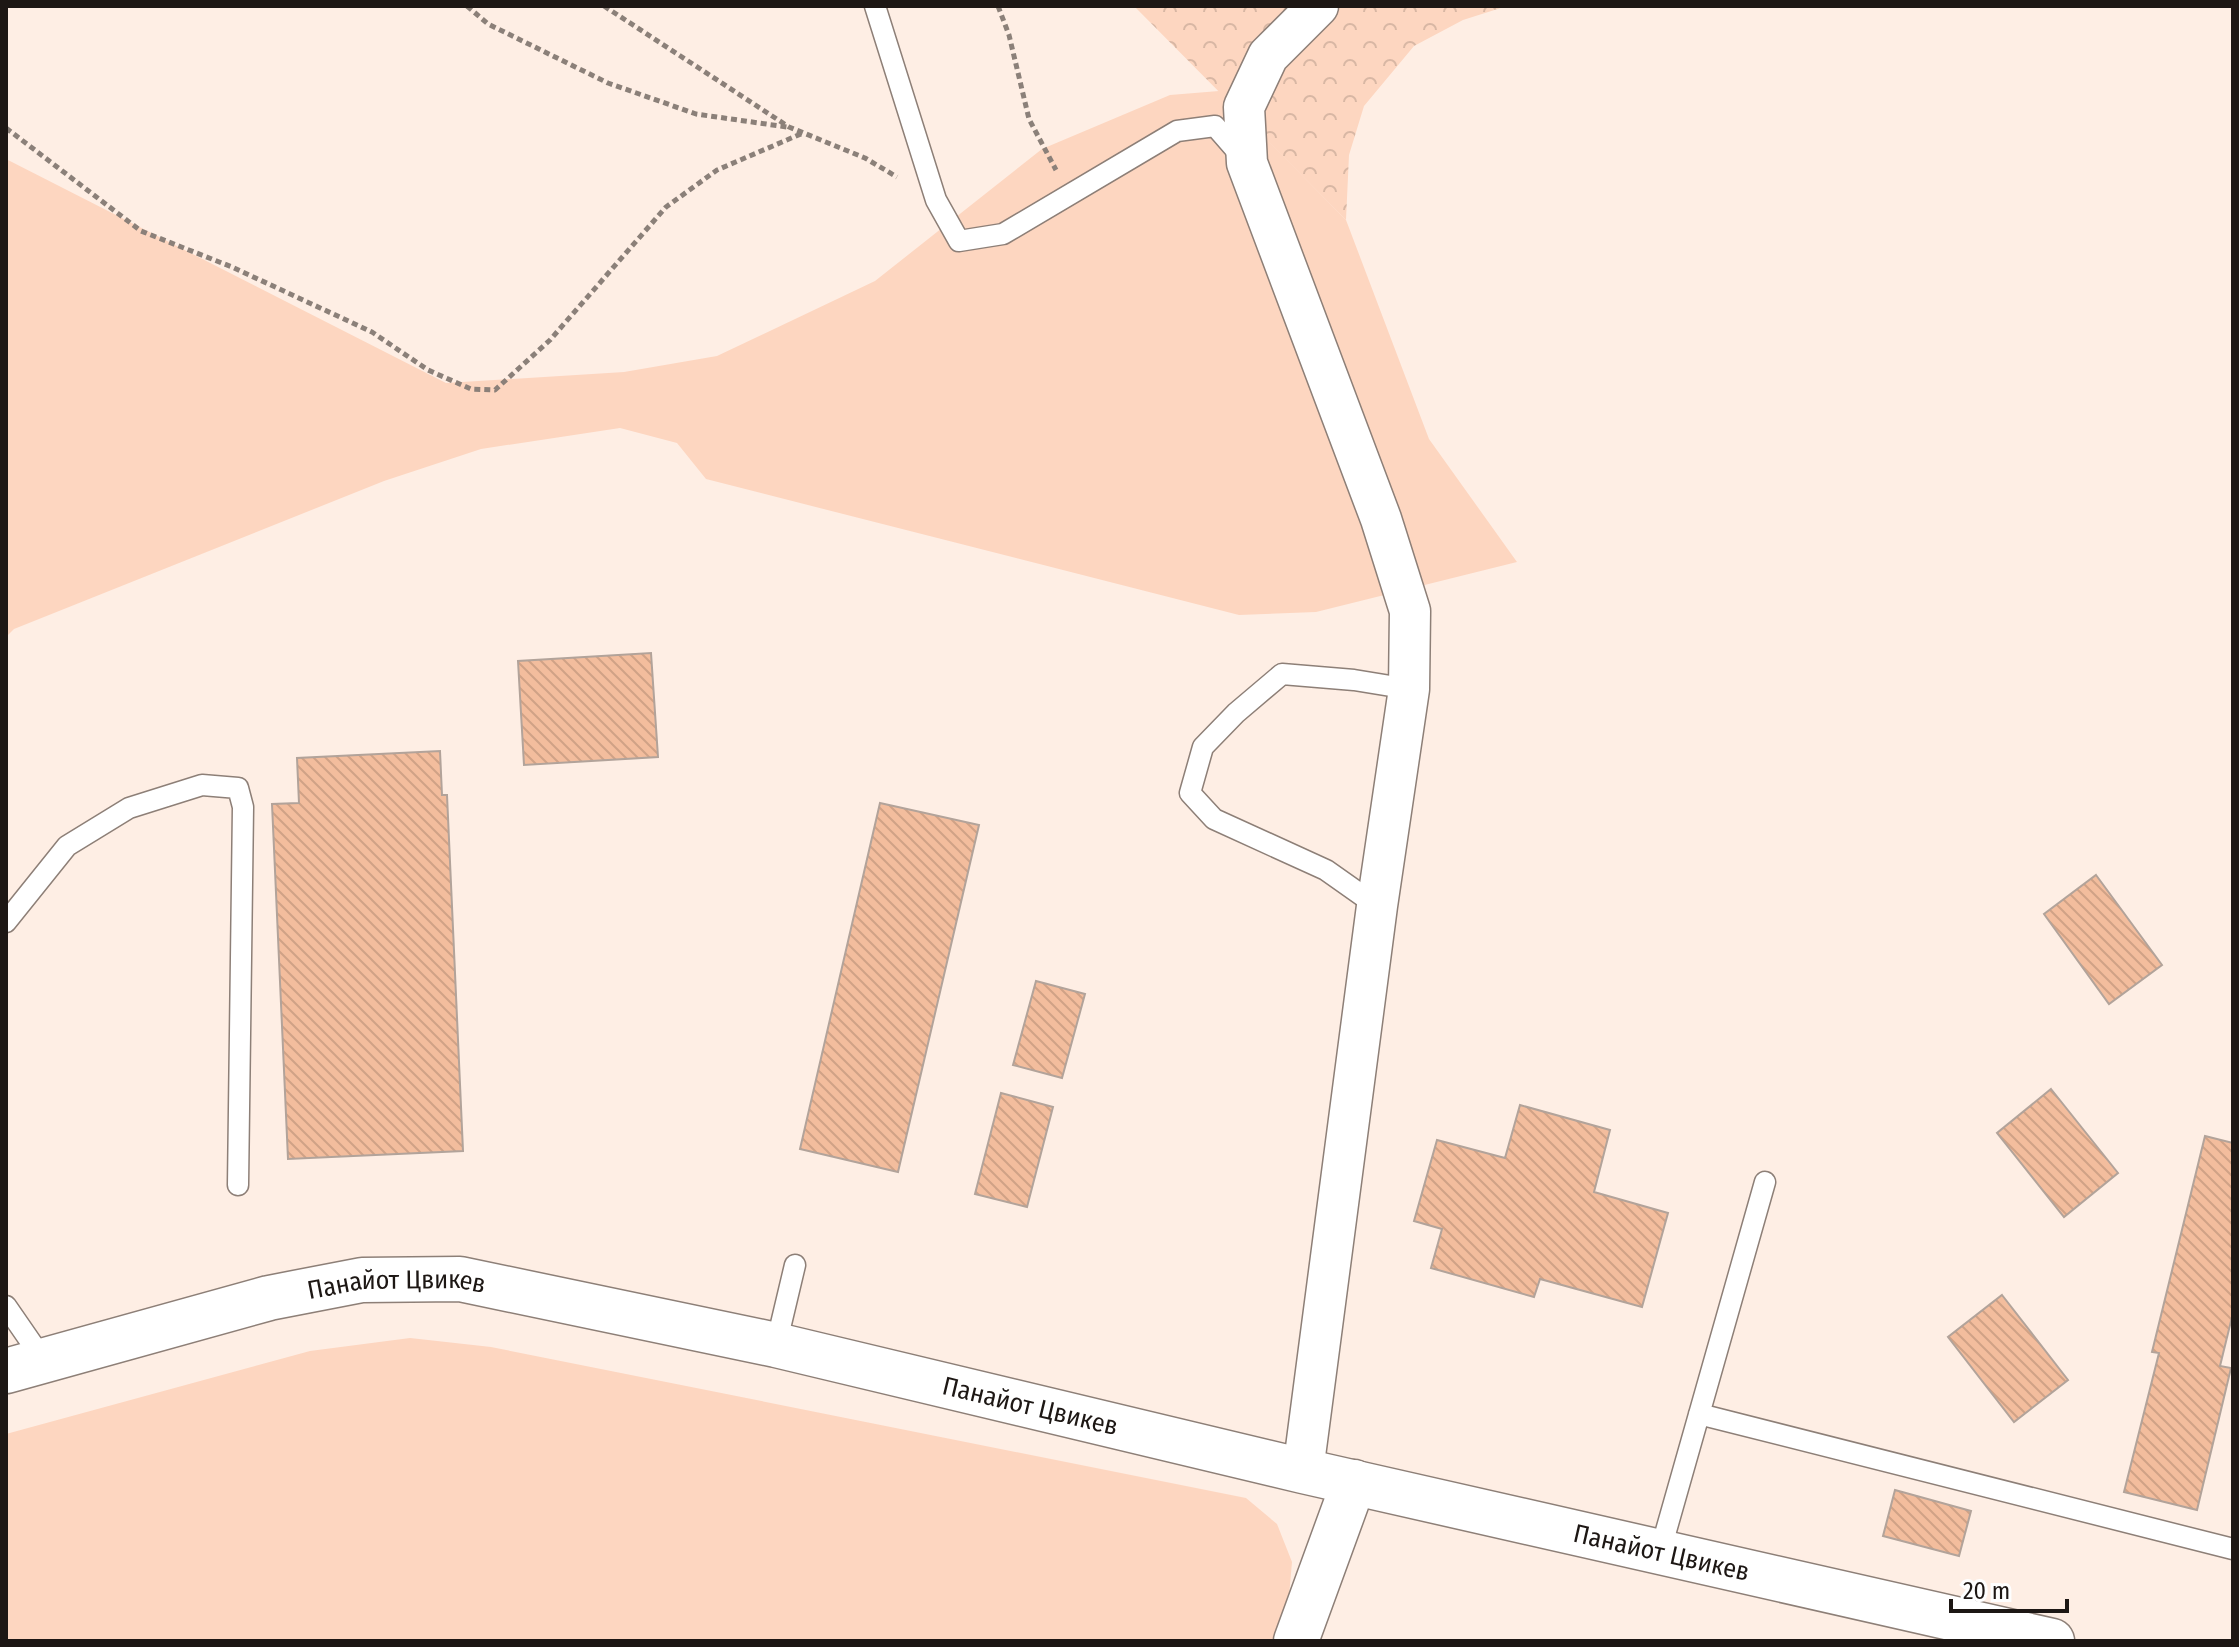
<svg xmlns="http://www.w3.org/2000/svg" width="2239" height="1647" font-family="'Fira Sans Condensed',sans-serif">
<style>
.grass{fill:#fdd6c0}
.forest{fill:url(#forest-crowns)}
.building{fill:url(#building-back-hatch);stroke:#b2a39a;stroke-width:2}
.lines{fill:none;stroke-linecap:round;stroke-linejoin:round}
.lane-casing{stroke:#8d7f77;stroke-width:23}
.street-casing{stroke:#8d7f77;stroke-width:43}
.secondary-casing{stroke:#8d7f77;stroke-width:47}
.path{stroke:#8b8079;stroke-width:5;stroke-dasharray:6 4;stroke-linecap:butt}
.lane{stroke:#fff;stroke-width:20}
.street{stroke:#fff;stroke-width:40}
.secondary{stroke:#fff;stroke-width:44}
.labels{text-anchor:middle;dominant-baseline:central;stroke-width:7;stroke-linejoin:round;paint-order:stroke}
.street-label{font-size:26px;fill:#1d1714;stroke:#fefefe}
</style>
<defs>
<pattern id="forest-crowns" width="20" height="18" patternUnits="userSpaceOnUse" patternTransform="scale(2)"><rect width="20" height="18" fill="#fdd6c0"/><path d="M2 6a3 3 0 1 1 6 0M12 15a3 3 0 1 1 6 0" fill="none" stroke="#d8b7a4"/></pattern>
<pattern id="building-back-hatch" width="6" height="6" patternUnits="userSpaceOnUse" patternTransform="scale(2)"><rect width="6" height="6" fill="#f3bd9d"/><path d="M-1 5l2 2M0 0l6 6M5-1l2 2" fill="none" stroke="#d0a286"/></pattern>
</defs>
<rect width="100%" height="100%" fill="#feeee4"/>
<path class="grass" d="M1219,91l127,129 83,219 88,123 -201,50 -77,3 -533,-136 -29,-36 -57,-15 -139,21 -97,32 -370,148 -8,8v-478l440,224 178,-11 93,-16 158,-75 167,-132 128,-54z
M410,1338l81,9 755,151 31,26 15,38 -4,46 -13,33h-1269v-207l304,-83z"/>
<path class="forest" d="M1134,6h373l-44,14 -49,26 -50,60 -15,49 -3,65z"/>
<path class="building" d="M651,653l7,104 -134,8 -6,-104z
M440,751l2,44h5l16,356 -175,8 -16,-355 27,-1 -2,-45z
M880,803l99,22 -81,347 -98,-23z
M2096,875l66,90 -53,39 -65,-90z
M1036,981l49,13 -23,84 -49,-13z
M2051,1089l67,84 -54,44 -67,-84z
M1001,1093l52,14 -26,100 -52,-13z
M1520,1105l90,25 -16,62 74,21 -26,94 -102,-28 -6,18 -103,-29 11,-39 -28,-8 23,-81 68,18z
M2205,1136l28,7v170l-13,53 11,2 -34,142 -73,-18 35,-139 -7,-1z
M2002,1295l66,85 -54,42 -66,-85z
M1895,1490l76,21 -12,45 -76,-20z"/>
<g class="lines">
<g class="lane-casing">
<path id="lane" d="M875,6l61,194 23,41 44,-7 174,-103 38,-5 27,31
M1377,906l-51,-36 -112,-51 -24,-26 13,-46 33,-34 46,-39 72,6 55,9
M6,922l61,-76 62,-38 73,-23 36,3 5,19 -5,378
M6,1306l38,55
M776,1345l19,-80
M1699,1414l534,135
M1660,1552l105,-370"/>
</g>
<g class="street-casing">
<path id="street" d="M1303,1471l74,-565 32,-217 1,-78 -29,-92 -134,-356 -3,-56 24,-51 50,-50"/>
</g>
<g class="secondary-casing">
<g id="secondary">
<path id="s1" d="M6,1371l263,-73 93,-18 98,-1 316,66 527,126 749,170"/>
<path d="M1296,1641l58,-159"/>
</g>
</g>
<path class="path" d="M467,6l21,18 120,59 88,31 91,13
M604,6l185,121 76,31 32,19
M998,6l11,29 20,84 27,51
M6,128l135,103 91,36 140,65 56,38 43,19 24,1 55,-50 116,-133 51,-37 86,-37"/>
<use href="#lane" class="lane"/>
<use href="#street" class="street"/>
<use href="#secondary" class="secondary"/>
</g>
<g class="labels">
<g class="street-label">
<text stroke="none"><textPath href="#s1" startOffset="402">Панайот Цвикев</textPath></text>
<text stroke="none"><textPath href="#s1" startOffset="1050">Панайот Цвикев</textPath></text>
<text stroke="none"><textPath href="#s1" startOffset="1698">Панайот Цвикев</textPath></text>
</g>
</g>
<rect width="2239" height="1647" fill="none" stroke="#1d1714" stroke-width="16"/>
<path d="M1951 1599v12h116v-12" fill="none" stroke="#1d1714" stroke-width="4"/>
<text x="1963" y="1599" font-size="24" fill="#1d1714" stroke="#fefefe" stroke-width="6" paint-order="stroke">20 m</text>
</svg>
